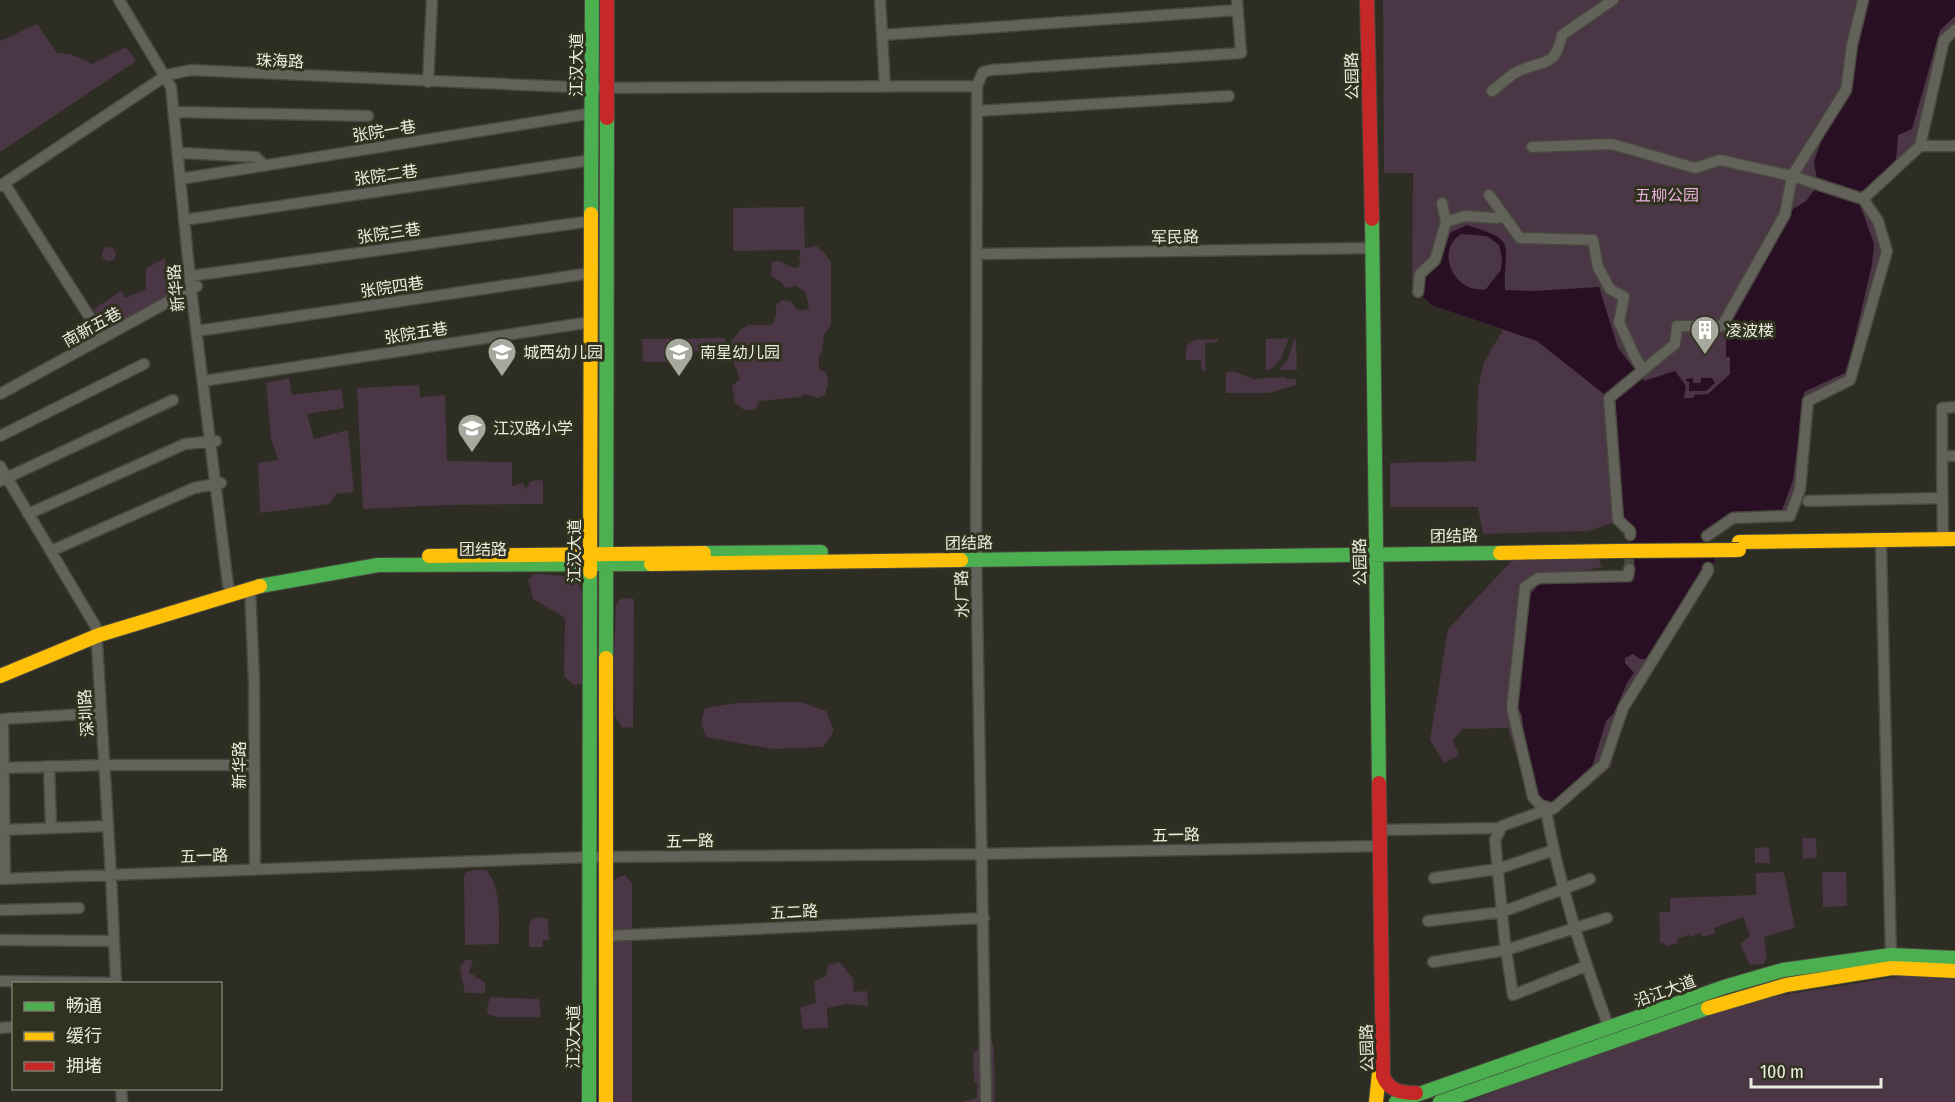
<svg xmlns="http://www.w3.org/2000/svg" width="1955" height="1102" font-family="'Fira Sans Condensed','Noto Sans SC',sans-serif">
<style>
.green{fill:#4a3645}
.water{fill:#280f23;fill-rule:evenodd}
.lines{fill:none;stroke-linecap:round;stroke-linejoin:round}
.street-tunnel{stroke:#4a4a3f;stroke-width:10;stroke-dasharray:10 5;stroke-linecap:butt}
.street-casing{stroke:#48483f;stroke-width:13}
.fast-casing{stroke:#48483f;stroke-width:16}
.slow-casing{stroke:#48483f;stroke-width:16}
.jam-casing{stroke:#48483f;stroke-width:16}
.street{stroke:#62625a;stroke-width:10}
.fast{stroke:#4caf50;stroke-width:14}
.slow{stroke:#ffc107;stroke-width:14}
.jam{stroke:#c62828;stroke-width:14}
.slow-bridge-casing{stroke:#48483f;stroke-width:16;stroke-linecap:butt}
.slow-bridge{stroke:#ffc107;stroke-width:14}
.labels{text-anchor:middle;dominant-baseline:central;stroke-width:6;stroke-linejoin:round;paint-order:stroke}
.street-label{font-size:16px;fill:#ebece0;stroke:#31311f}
.park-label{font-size:16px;fill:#e8b0dc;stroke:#31311f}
.poi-label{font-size:16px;fill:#ebece0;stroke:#31311f;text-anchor:start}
</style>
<rect width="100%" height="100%" fill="#2d2d23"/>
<path class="green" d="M1383,0h572v30l-11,10 -24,106 -57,53 20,46 -30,128 -45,29 -8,87 -12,23 -64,7 -17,17 8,25 -92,147 -12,59 -53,45 -23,1 -27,-85 -46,1 -9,12 6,14 -15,8 -14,-23 18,-111 68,-73 81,-1 5,12 -50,10 75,-6 3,-40 -12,-10 -30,10 -105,3 -5,-27h-88v-44l86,-2 2,-73 6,-26 19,-32 -72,-25 -19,-19 1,-113h-29z
M37,24l20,29 13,1 22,10 34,-17 10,14 -136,91v-111z
M804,207l1,41 11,-2 8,6 7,10v63l-7,10 -2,17 -3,4v12l8,6 1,10 -3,11 -7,3 -13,-4 -4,3 -41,4 -5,9h-11l-9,-7 -3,-17 8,-7 -10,-27 1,-10 9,-12 8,-5h24l4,-9v-11l6,-5 10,2c5,9 8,10 17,6l-4,-17 -9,-5 -11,2 -3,-5 -11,-7 1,-14c11,-4 14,5 25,6l4,-5 -2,-5 1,-8 -67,1v-43z
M102 254a7 7 0 1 1 14 0a7 7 0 1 1-14 0Z
M165,258l3,37 -61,35 -14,-20 28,-19 4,7 21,-9v-21z
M725,338v12l-35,1v11h-47l-1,-23z
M1289,338l-8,20 -9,11 -6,1v-31z
M1218,339v3l-13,1v28h-3l-1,-11h-15v-14l9,-6z
M1294,339h2l1,31h-18l9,-11z
M1226,372h10l17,7 32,-2 1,2h10v6l-27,8h-43z
M289,378l3,17 49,-6 3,19 -37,6 7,25 34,-9 6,62 -18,2 -7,10 -69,9 -2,-50 20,-3 -7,-22 -5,-55z
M419,385l1,12 25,-2 2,66 65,1v24l10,-3 4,6 5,-8 12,-1v24l-95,1 -85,4 -6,-121z
M535,574c11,1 27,0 37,5 20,12 10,39 10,57 0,15 2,31 2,47l-10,2 -10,-9 1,-58 -32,-19 -5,-20z
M621,598l13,1v10l-1,118 -11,1 -7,-12 -1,-63 2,-48z
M801,702l25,9 8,20 -11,16 -50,2 -67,-12 -5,-14 4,-15 32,-5z
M1802,838h14l1,20 -14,1z
M1769,847l1,16h-15v-15z
M473,870h13c16,17 13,52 13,74l-34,1 -1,-68 2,-4z
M1784,872l11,56 -31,9 3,20 -3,7 -14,1 -10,-21 10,-8 -7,-19 -29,11 1,5 -12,4 -2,-4 -11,4 -1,-2 -12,4 1,4 -10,3 -8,-4 -1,-30h11v-14l86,-3v-22z
M1822,872h24l1,34 -24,1z
M625,875l7,8v219h-20l2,-220 4,-5z
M538,917l10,2 1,21h-6v7h-14v-23l4,-6z
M465,960h8l-4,12 16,11v10h-20l-5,-25z
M839,962l14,16 1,14 13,-1 1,15 -21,-2 -20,4 1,20 -25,1 -3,-21 16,-6 -2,-21 12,-5 2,-11z
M1928,972l27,3v127h-488l246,-96z
M490,997l49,2 2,18h-44l-9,-3 -1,-6z
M989,1038l3,2 2,10 1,52h-34l16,-4v-15l-3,-2 -1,-27z"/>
<path class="water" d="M1865,0h90v16l-15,14 -28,99 -14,6 -2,26 -38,38 16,45 -2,20 -25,108 -43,20 -11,88 -12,33 -57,6 -17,17 8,25 -60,98h-15l-7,-5 -8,4v5l9,10 -6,8 -14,32 -8,8 -15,49 -33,32 -16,1 -4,-5 -18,-67 3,-3 -1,-12 -6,-12 12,-107 15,-18 85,1 2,-49 -12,-11 -4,-118 -77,-61 -106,-36 -19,-19 28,-23 10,-30 17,-8c53,17 36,17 38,65l29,1 65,-4 19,61 26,33 31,-10 11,15 -2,12h10v-3l14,-1 22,-20v-17h-4v-31l59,-112 21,-13 12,-16 -4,-23 19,-56 17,-12zM1461,234l26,2 12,9 3,13 -1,12 -15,19c-31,6 -52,-38 -25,-55z
M1693,378v5h8v-5h11l3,5 -9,8h-17v-9l-3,-1v-2z"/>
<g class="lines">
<path class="street-tunnel" d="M1629,569l1,-34"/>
<g class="street-casing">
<path id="street" d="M119,0l52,87 20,202 37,296
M880,0l5,87
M1863,0l-11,45 -6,45 -54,86 71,23 57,-53 24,-106 11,-10
M882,35l356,-25
M428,82l4,-82
M1492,91c9,-6 17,-16 27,-20 26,-13 35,-1 43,-36l51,-35
M977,111l252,-15
M178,112l190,4
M1920,146h35
M1532,147l80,-3 83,24 25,-8 72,16 -7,38 -63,112h-45l-2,18 -66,54 9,122 12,11v4
M183,153l73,4 9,9
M180,179l413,-66
M0,186l167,-111 24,-5 402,18 384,-2
M6,186l97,152
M1442,203l4,19 19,-6 30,2 9,-2 -15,-21
M1504,216l16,22 73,2 5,27 12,22 14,8 -5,25 15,33 8,14
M184,220l408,-60
M977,254l396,-6
M190,276l402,-55
M1418,292l2,-18 15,-14 11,-38
M197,331l394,-58
M203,381l388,-59
M0,394l197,-108
M1955,407l-13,1v48h13
M0,436l144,-72
M1942,456l1,83
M0,466l96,161 15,248 5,109
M0,481l173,-81
M1808,501l134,-3
M28,514l157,-70 31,-3
M1707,536l26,-18 57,-2 10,-27 8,-88 42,-21 37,-129 -9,-30 -15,-22
M1881,548l10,407
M51,551l143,-63 27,-5
M1629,569l-1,7 -90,2 -13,9 -13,121 21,89 7,8 13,4 51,-45 19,-56 85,-137v-3
M250,588l4,92 1,190
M49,766l2,62
M0,768l105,-3h149
M0,830l108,-4
M1380,830l121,-2
M1434,878l64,-9 56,-19
M0,879l591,-22 392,-3 397,-8
M5,879l-2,-160 98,-6
M0,910l79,-2
M1428,921l74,-9 88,-33
M606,936l378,-18
M0,940l114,1
M1433,962l73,-12 101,-32
M1586,966l-73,29 -8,-52 -10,-103 7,-14 44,-16c13,75 37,147 63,218
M0,981l116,2
M0,1028l14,-1
M121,1088l1,14
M986,1102l-10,-551 1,-465 6,-14 8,-2 250,-17 -4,-53"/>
</g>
<g class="fast-casing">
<path id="fast" d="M591,214l1,-214
M1372,219l7,564
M704,553l117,-1
M961,560l539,-7
M260,586l118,-21 273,-1
M606,658l1,-540
M589,1102l1,-530
M1396,1102l328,-115 59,-17 108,-15 64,3
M1440,1102l268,-94"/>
</g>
<g class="slow-casing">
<path id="slow" d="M1739,542l216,-3
M1500,553l118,-2
M429,556l275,-3
M651,564l310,-4
M590,572l1,-358
M0,676l99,-41 161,-49
M1708,1008l78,-23 106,-17 63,3
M606,1102v-444
M1376,1102l3,-29"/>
</g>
<g class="jam-casing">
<path id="jam" d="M1367,0l5,219
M607,118v-118
M1379,783l4,293c6,15 18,17 33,17"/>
</g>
<use href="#street" class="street"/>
<use href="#fast" class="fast"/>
<use href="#slow" class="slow"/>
<use href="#jam" class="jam"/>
<g class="slow-bridge-casing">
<path id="slow-bridge" d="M1618,551l121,-1"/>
</g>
<use href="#slow-bridge" class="slow-bridge"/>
</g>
<defs>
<g id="building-pin" transform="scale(1.5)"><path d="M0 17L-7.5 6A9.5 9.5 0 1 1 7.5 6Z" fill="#a8a99e" stroke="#31311f"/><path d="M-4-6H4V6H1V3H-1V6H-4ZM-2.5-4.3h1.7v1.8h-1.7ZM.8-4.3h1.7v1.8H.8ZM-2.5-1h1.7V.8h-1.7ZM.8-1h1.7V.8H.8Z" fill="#fff"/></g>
<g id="school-pin" transform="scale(1.5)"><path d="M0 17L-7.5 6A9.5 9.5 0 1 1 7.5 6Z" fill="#a8a99e" stroke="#31311f"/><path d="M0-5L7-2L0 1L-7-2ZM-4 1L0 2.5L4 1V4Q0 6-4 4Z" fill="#fff"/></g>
</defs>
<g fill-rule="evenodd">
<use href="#building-pin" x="1705" y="330"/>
<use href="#school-pin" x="502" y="352"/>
<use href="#school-pin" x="679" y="352"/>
<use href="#school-pin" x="472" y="428"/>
</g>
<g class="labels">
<g class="street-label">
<text transform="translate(280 61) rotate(2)">珠海路</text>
<text transform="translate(576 65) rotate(-90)">江汉大道</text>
<text transform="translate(1352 76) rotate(-91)">公园路</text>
<text transform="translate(384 131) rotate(-9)">张院一巷</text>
<text transform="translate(386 175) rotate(-8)">张院二巷</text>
<text transform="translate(389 233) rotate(-8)">张院三巷</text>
<text transform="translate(1175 237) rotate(-1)">军民路</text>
<text transform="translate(392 287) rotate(-8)">张院四巷</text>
<text transform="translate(176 288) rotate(-96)">新华路</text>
<text transform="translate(92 327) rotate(-29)">南新五巷</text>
<text transform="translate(416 333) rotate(-9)">张院五巷</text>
<text transform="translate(1454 536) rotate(-1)">团结路</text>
<text transform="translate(969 543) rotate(-1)">团结路</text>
<text x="483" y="549">团结路</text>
<text transform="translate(574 551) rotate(-90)">江汉大道</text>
<text transform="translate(1360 562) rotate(-91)">公园路</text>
<text transform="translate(962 594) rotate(-91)">水厂路</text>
<text transform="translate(86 713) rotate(-94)">深圳路</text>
<text transform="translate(239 765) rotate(-90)">新华路</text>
<text transform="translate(1176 835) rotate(-1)">五一路</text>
<text transform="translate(690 841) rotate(-1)">五一路</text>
<text transform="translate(204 856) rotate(-2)">五一路</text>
<text transform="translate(794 912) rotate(-3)">五二路</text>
<text transform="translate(1665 991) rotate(-20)">沿江大道</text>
<text transform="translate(573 1037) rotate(-90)">江汉大道</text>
<text transform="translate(1367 1048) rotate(-92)">公园路</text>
</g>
<g class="park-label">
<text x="1667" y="195">五柳公园</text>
</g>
<g class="poi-label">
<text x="1726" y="330">凌波楼</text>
<text x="523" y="352">城西幼儿园</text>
<text x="700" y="352">南星幼儿园</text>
<text x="493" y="428">江汉路小学</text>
</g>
</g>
<rect x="12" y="982" width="210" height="108" fill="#31311f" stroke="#7b7c6c" stroke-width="1.5"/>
<rect x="24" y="1002" width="30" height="9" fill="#4caf50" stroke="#7b7c6c" stroke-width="1.5"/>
<text x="66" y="1012" font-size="18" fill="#ebece0">畅通</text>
<rect x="24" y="1032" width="30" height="9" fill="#ffc107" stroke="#7b7c6c" stroke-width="1.5"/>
<text x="66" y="1042" font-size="18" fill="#ebece0">缓行</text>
<rect x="24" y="1062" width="30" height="9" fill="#c62828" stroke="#7b7c6c" stroke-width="1.5"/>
<text x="66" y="1072" font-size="18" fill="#ebece0">拥堵</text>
<path d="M1751 1078v9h130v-9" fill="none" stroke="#ebece0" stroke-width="3"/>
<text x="1760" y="1078" font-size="18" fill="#ebece0" stroke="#31311f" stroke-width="4.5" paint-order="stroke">100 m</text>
</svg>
